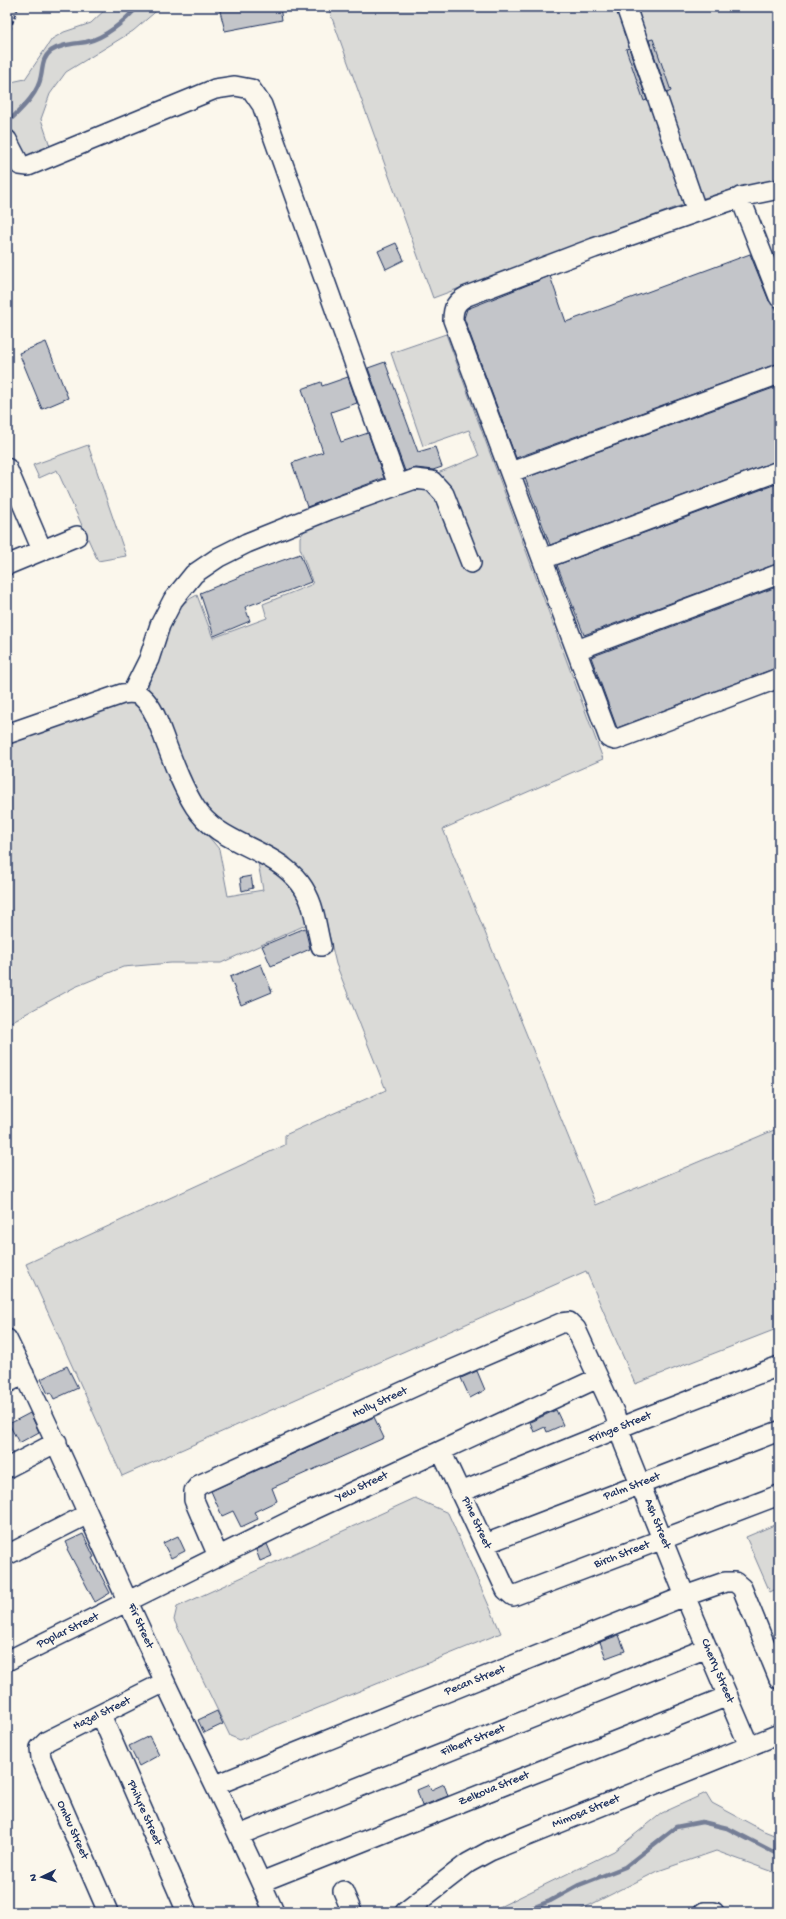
<svg xmlns="http://www.w3.org/2000/svg" width="786" height="1919" viewBox="0 0 786 1919" font-family="'Gochi Hand',sans-serif">
<style>
.green{fill:#dadad7;stroke:#7a849a}
.lines{fill:none;stroke-linecap:round;stroke-linejoin:round}
.stream{stroke:#747e96;stroke-width:4.5}
.building{fill:#c3c5c9;stroke:#1b2f5e}
.minor-casing{stroke:#1b2f5e;stroke-width:22}
.path{stroke:#1b2f5e;stroke-width:2.5;stroke-dasharray:4 3;stroke-linecap:butt}
.minor{stroke:#fbf7ec;stroke-width:19}
.labels{text-anchor:middle;dominant-baseline:central;stroke-width:4;stroke-linejoin:round;paint-order:stroke}
.street-label{font-size:12px;fill:#1b2f5e;stroke:#fbf7ec}
</style>
<rect width="100%" height="100%" fill="#fbf7ec"/>
<filter id="ink" filterUnits="userSpaceOnUse"><feTurbulence type="fractalNoise" baseFrequency=".025" numOctaves="2"/><feDisplacementMap in="SourceGraphic" scale="8" xChannelSelector="R" yChannelSelector="G"/><feConvolveMatrix kernelMatrix="1 2 1 2 8 2 1 2 1" color-interpolation-filters="sRGB"/></filter>
<g filter="url(#ink)">
<path class="green" d="M108,7H161L133,31L66,72L50,94L41,119L51,149L26,157L19,148L7,125V83L25,79L52,39L64,32L91,23Z
M328,7H779V179L739,188L693,201L433,298Z
M446,334L603,759L443,829L596,1205L779,1128V1328L635,1384L586,1271L122,1476L26,1264L285,1145V1135L386,1090L336,964L322,905L288,856L241,837L204,809L148,690L149,682C159,646 160,613 197,595L213,638L267,618L263,604L313,584L300,548V537L308,526L479,456L469,430L423,446L391,353Z
M88,445L126,556L98,561L57,470L39,478L33,465Z
M124,698L142,705L185,808L196,826L209,837L219,849L228,896L263,890L258,863C283,877 300,895 310,923L221,963H171L123,967L75,987L7,1024V742Z
M415,1498L448,1513L501,1633L240,1740L230,1736L174,1620L177,1607Z
M779,1523V1590L778,1588L770,1592L746,1537Z
M706,1793L712,1803L764,1831L779,1837V1874L716,1851L658,1871L576,1912H489L614,1851L662,1813Z"/>
<g class="lines">
<path class="stream" d="M7,123C20,110 38,95 41,76C43,67 42,58 51,51C62,44 74,44 86,42C105,38 125,21 137,7
M522,1912L550,1901L579,1885L625,1867L676,1827L702,1822L727,1828L779,1855"/>
</g>
<path class="building" d="M219,7H280L282,20L225,31Z
M653,39L671,91L667,93L649,40Z
M629,48L647,100L644,101L626,49Z
M396,243L404,260L386,269L378,251Z
M750,254L769,301L775,307L779,317V363L516,458L464,318L467,309L550,276L566,322Z
M46,342L68,398L42,409L19,353Z
M385,362L418,452L435,447L442,467L433,470L416,468L405,471L368,368Z
M348,377L357,403L331,412L341,442L368,433L384,478L307,507L292,463L323,452L302,389L321,382L322,386Z
M779,386V460L550,545L525,478Z
M779,483V563L584,635L557,565Z
M300,554L311,582L245,607L250,621L214,636L200,593L239,577V576Z
M779,586V667L617,728L591,657Z
M251,876L253,888L242,891L240,878Z
M305,928L310,949L271,966L262,946Z
M261,964L272,992L241,1005L230,977Z
M67,1366L78,1388L54,1399L51,1393L48,1394L41,1379Z
M477,1371L485,1390L470,1398L461,1378Z
M556,1410L563,1425L547,1432L545,1427L534,1432L530,1422Z
M30,1413L39,1432L19,1443L9,1424Z
M374,1417L384,1438L272,1488L277,1501L254,1512L258,1519L241,1527L233,1511L222,1516L211,1491Z
M83,1534L94,1557L92,1558L110,1593L95,1602L67,1549L69,1548L66,1542Z
M178,1536L185,1551L171,1558L163,1543Z
M267,1544L272,1556L260,1561L256,1550Z
M619,1635L625,1651L606,1658L600,1642Z
M217,1711L223,1724L204,1733L198,1720Z
M149,1736L159,1755L139,1766L129,1746Z
M444,1784L448,1796L422,1806L417,1790L429,1785L431,1790Z"/>
<g class="lines">
<g class="minor-casing">
<path id="minor" d="M626,7L697,212
M7,140L20,165L28,166L215,89L235,86L251,89L262,105L398,485
M779,189L745,196L697,212L594,248L467,296C456,302 453,307 453,320L609,738L615,740L779,678
M740,197L779,297
M7,468L42,550
M511,472L779,374
M543,559L779,471
M7,565L77,536
M577,650L779,574
M132,693L149,659L160,625L173,600L194,574L219,557L247,543L329,510L415,479L432,481L444,494L471,563
M7,734L122,694C129,693 136,692 142,697C155,708 161,731 167,746C175,767 183,788 195,807C219,845 272,847 300,883C315,903 315,922 321,946
M7,1339C62,1452 111,1568 165,1682C201,1759 240,1834 274,1912
M7,1383L24,1374
M441,1451L506,1590L513,1596L779,1495
M7,1468L57,1442
M461,1492L641,1419L779,1366
M485,1544L779,1431
M7,1555L88,1514
M218,1556L194,1500V1491L199,1485L433,1378L561,1323L569,1322L576,1329L614,1412L624,1444L685,1596L749,1746
M7,1661L298,1517L598,1378
M101,1715L187,1912
M216,1785L685,1596L725,1582H735L742,1588L779,1679
M239,1835L707,1648
M261,1882L728,1696
M343,1891L352,1912
M108,1912L41,1758L40,1748L47,1741L165,1682
M405,1912L468,1863L490,1851L779,1734
M704,1912H714"/>
</g>
<path class="path" d="M7,37L18,7"/>
<use href="#minor" class="minor"/>
</g>
</g>
<g class="labels">
<g class="street-label">
<text transform="translate(380 1403) rotate(-25)">Holly Street</text>
<text transform="translate(620 1428) rotate(-22)">Fringe Street</text>
<text transform="translate(362 1487) rotate(-25)">Yew Street</text>
<text transform="translate(632 1487) rotate(-21)">Palm Street</text>
<text transform="translate(476 1523) rotate(65)">Pine Street</text>
<text transform="translate(657 1524) rotate(68)">Ash Street</text>
<text transform="translate(622 1555) rotate(-21)">Birch Street</text>
<text transform="translate(140 1626) rotate(66)">Fir Street</text>
<text transform="translate(68 1631) rotate(-26)">Poplar Street</text>
<text transform="translate(717 1671) rotate(67)">Cherry Street</text>
<text transform="translate(475 1681) rotate(-22)">Pecan Street</text>
<text transform="translate(102 1714) rotate(-26)">Hazel Street</text>
<text transform="translate(473 1741) rotate(-22)">Filbert Street</text>
<text transform="translate(494 1789) rotate(-22)">Zelkova Street</text>
<text transform="translate(586 1812) rotate(-22)">Mimosa Street</text>
<text transform="translate(144 1813) rotate(66)">Philyre Street</text>
<text transform="translate(72 1830) rotate(66)">Ombu Street</text>
</g>
</g>
<rect width="786" height="1919" fill="none" stroke="#fbf7ec" stroke-width="24"/>
<rect x="12" y="12" width="762" height="1895" fill="none" stroke="#1b2f5e" stroke-width="1.5" filter="url(#ink)"/>
<g transform="translate(42 1877) rotate(265)" stroke="#fbf7ec" stroke-width="3" paint-order="stroke">
<path d="M0-3L7 15L0 10L-7 15Z" fill="#1b2f5e"/>
<text y="-6" font-size="11" font-weight="bold" text-anchor="middle" fill="#1b2f5e">N</text>
</g>
</svg>
